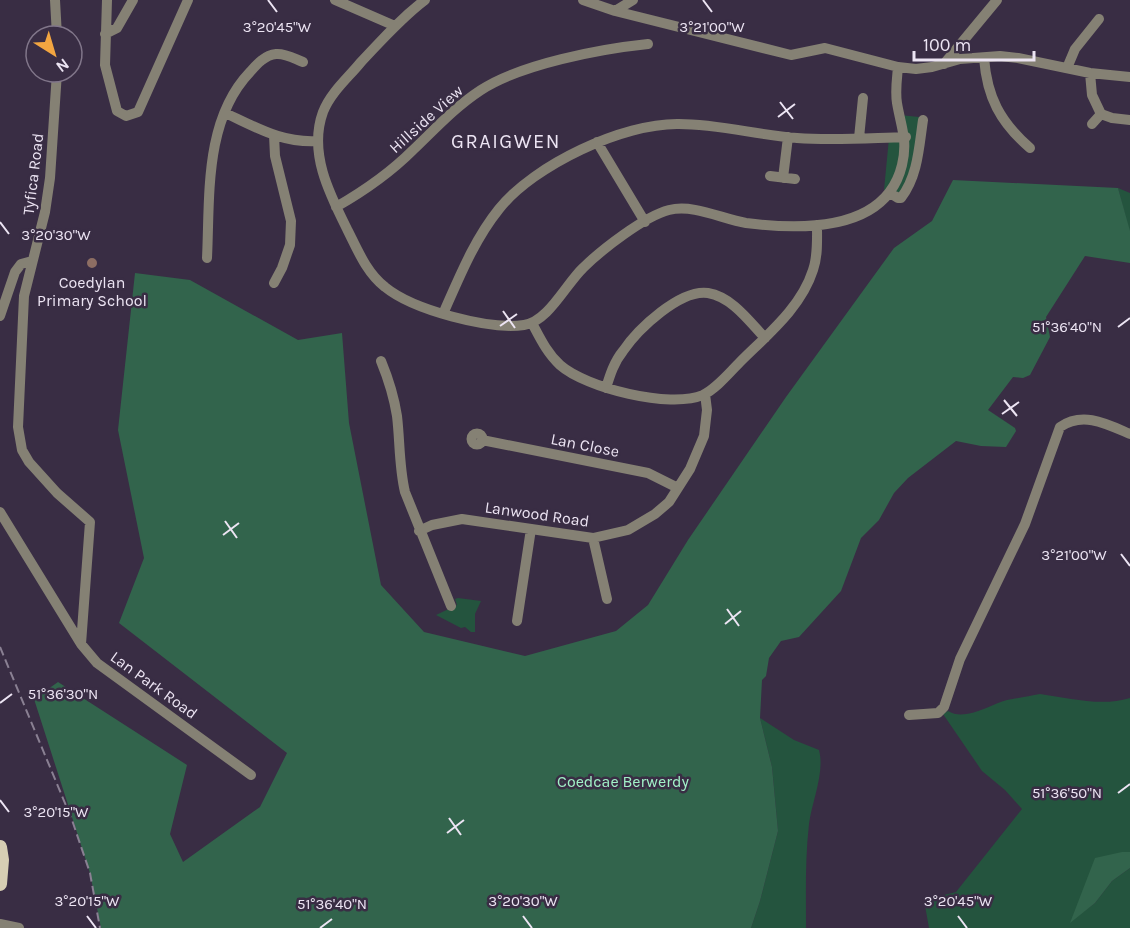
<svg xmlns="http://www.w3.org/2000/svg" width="1130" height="928" viewBox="0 0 1130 928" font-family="Karla,sans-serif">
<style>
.green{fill:#24543e}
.forest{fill:#32644c}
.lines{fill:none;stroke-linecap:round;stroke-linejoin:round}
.minor{stroke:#858174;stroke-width:10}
.major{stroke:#d7ceb4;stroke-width:14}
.rail{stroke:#8a8093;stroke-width:2;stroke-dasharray:9 4.5;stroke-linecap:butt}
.ticks{fill:none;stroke:#ece4f3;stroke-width:2}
.education-dot{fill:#8d6e63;stroke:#392d44;stroke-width:2}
.labels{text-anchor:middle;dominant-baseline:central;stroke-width:5;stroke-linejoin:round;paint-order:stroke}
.street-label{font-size:16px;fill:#ece4f3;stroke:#392d44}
.poi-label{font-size:16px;fill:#ece4f3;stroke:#392d44}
.park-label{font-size:16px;fill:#a1f1c7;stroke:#392d44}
.quarter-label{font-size:20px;letter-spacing:1.5px;fill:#ece4f3;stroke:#392d44}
.ticks-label{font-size:15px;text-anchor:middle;fill:#ece4f3;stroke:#392d44;stroke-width:5;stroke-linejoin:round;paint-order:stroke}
</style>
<rect width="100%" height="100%" fill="#392d44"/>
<path class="green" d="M900,115L919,117L923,120L905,193L884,190L889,138L905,137Z
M1118,188L1130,193V231L1129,230Z
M458,598L481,601L475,614V632H471L465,627L461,628L436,615L457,605L455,599Z
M1040,694C1070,698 1101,707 1130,698V852H1122L1071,921L1095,903L1112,881L1130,868V928H929L924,900L956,892L1022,809L1005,790L982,771L943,714L948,711C965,722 991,704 1007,700C1018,698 1030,696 1040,694Z
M760,718L794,740L819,750C825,773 812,801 809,824C805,859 806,893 806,928H751L760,901L778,831L772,767Z"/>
<path class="forest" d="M953,180L1118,188L1130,231V263L1085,256L1046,317L1050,337L1030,375L1023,378L1013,377L988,410L1015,428L1016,431L1006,447L981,446L956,441L908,478L894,493L879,520L861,538L841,591L799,637L781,641L769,658L766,676L762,680L760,718L772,767L778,831L760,901L751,928H101L90,873L34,699L58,682L187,765L170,834L183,862L260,807L287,753L119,623L144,558L118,430L135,273L190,280L298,340L342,333L349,423L381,585L424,632L525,656L616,631L648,605L688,540L786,397L894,248L932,221Z
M1122,852H1130V868L1112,881L1095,903L1070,923L1095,858Z"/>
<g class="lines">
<path class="minor" d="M55,0L57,36
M107,0L105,65L117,111L126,116L138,112L188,0
M335,0L395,26
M425,0C401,18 381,41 361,62C348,78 331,92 323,112C308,153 330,195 348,231C358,251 367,273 385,287C413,310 489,330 524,325C548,322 566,284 583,268C601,250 645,216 669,210C694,204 722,219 746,223C801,230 886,232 902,165C908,140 901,127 897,103C895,91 897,79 898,67
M583,0L615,11L791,55L825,48L898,67L916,69L932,67L960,59L1000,56L1018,58L1090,73L1130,77
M615,11L633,0
M105,34L117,28L133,0
M984,58C987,97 1000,122 1030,148
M944,64L997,0
M1067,68L1075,49L1099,19
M57,72L50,178L45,212L24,296L18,427L22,450L29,462L57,493L90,522L81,644
M1090,73L1092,95L1101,114L1112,118L1130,120
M225,113C258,128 281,143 318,141
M1092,124L1101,114
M274,135L275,156L291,221L290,245L282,268L274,283
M859,138L863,98
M597,142L645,222
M770,176L795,179
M783,178L788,137
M890,193L898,198H901C918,176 919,147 923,120
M336,207C364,191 390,173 413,150C435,129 455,107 481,90C521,64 600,49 648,44
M207,258C210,196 204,120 250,72C257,64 265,55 276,54C285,53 295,59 303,62
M443,314C459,278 474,240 499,209C534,165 623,123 679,124C719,124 757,135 797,138C833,141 869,138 906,137
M0,316L15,272L21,264L32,261
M532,323C540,338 547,353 560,365C586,388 670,409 703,395C717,388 729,373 740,362C767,335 801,308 813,270C818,256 817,240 817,225
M381,361C388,378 394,397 397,416C400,441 399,467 405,492L451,606
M606,388C610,375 614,362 623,351C638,329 680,289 708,293C732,297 749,321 765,338
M471.5 439a5.5 5.5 0 1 1 11 0a5.5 5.5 0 1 1-11 0Z
M482,440L648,473L678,488
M0,512L81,644L97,663L251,775
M419,531L432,525L462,519L593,538L628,530L655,514L669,502L690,469L704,436L707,410L705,394
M593,538L607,599
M517,621L531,529
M909,715L938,713L944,707L960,659L1025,524L1060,427C1083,411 1107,424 1130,434
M0,924L19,928"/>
<path class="major" d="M0,847L2,860L0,884"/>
<path class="rail" d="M0,647L72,820L90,873L100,928"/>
</g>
<path class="ticks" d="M268,0L277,12M703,0L712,12M780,102L793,119M778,117L795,104M0,222L9,234M503,311L515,328M500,326L517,314M1118,327L1130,318M1004,400L1017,416M1002,414L1019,402M225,521L237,538M223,535L239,523M1121,554L1130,566M727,609L739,626M725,624L741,611M0,703L12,694M1118,793L1130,784M0,800L9,812M449,818L461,835M447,833L464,820M87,916L96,928M523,916L532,928M958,916L967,928M320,928L332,919"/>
<circle class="education-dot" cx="92" cy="263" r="6"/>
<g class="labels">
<g class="street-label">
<text transform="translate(426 119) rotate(-42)">Hillside View</text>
<text transform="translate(33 174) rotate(-83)">Tyfica Road</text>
<text transform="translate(585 445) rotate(11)">Lan Close</text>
<text transform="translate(537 514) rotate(8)">Lanwood Road</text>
<text transform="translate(154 685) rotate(36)">Lan Park Road</text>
</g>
<g class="poi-label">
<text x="92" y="282">Coedylan<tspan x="92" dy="18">Primary School</tspan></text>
</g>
<g class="park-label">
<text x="623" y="781">Coedcae Berwerdy</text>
</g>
<g class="quarter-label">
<text x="506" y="141">GRAIGWEN</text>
</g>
</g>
<g class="ticks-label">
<text x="277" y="32">3°20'45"W</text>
<text x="712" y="32">3°21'00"W</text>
<text x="56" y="240">3°20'30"W</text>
<text x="1067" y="332">51°36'40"N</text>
<text x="1074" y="560">3°21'00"W</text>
<text x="63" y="699">51°36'30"N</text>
<text x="1067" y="798">51°36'50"N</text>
<text x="56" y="817">3°20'15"W</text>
<text x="87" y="906">3°20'15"W</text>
<text x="523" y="906">3°20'30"W</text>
<text x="958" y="906">3°20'45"W</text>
<text x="332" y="909">51°36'40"N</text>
</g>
<g transform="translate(54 54) rotate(143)"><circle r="28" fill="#392d44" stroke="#81768a" stroke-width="1.5"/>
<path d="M0-4.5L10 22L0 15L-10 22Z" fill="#f2a541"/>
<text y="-9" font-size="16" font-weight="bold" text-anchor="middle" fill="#ece4f3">N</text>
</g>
<path d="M914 51v9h120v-9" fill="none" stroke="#ece4f3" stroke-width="3"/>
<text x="923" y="51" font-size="18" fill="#ece4f3" stroke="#392d44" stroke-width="4.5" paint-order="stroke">100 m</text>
</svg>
